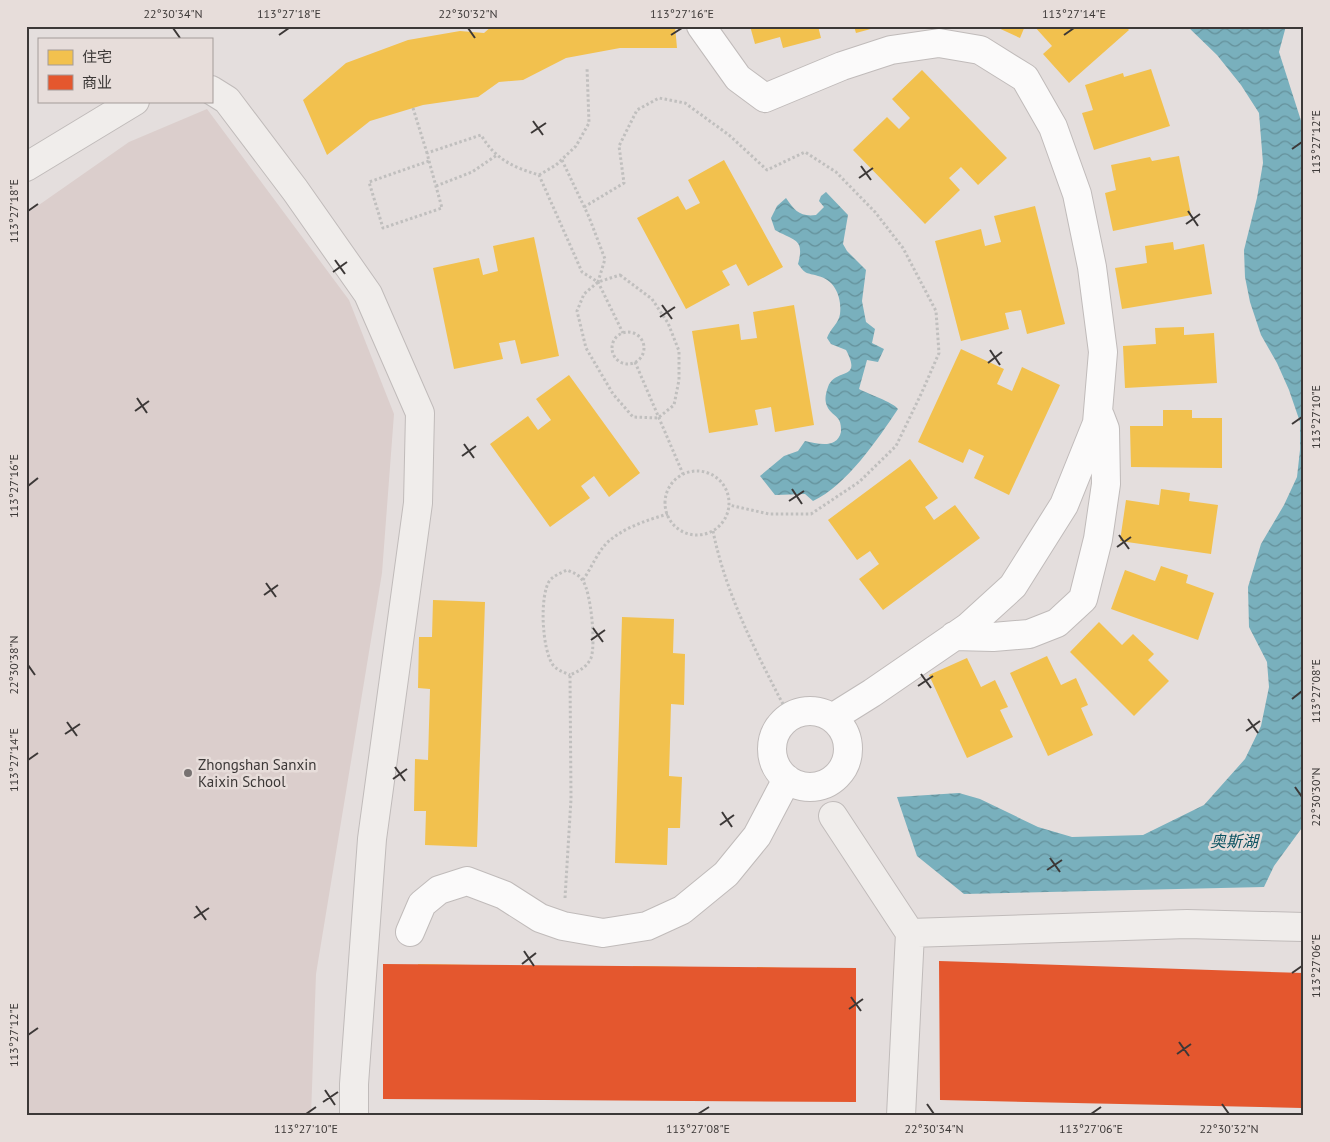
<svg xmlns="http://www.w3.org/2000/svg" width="1330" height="1142" viewBox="0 0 1330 1142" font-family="'PT Sans','Noto Sans SC',sans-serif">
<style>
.built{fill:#dbcecc}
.water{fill:url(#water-waves)}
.homes{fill:#f2c14e}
.shops{fill:#e4572e}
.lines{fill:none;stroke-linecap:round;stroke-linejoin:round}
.street-casing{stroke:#c0bbba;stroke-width:30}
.secondary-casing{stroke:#c0bbba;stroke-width:30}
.path{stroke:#c0bfbe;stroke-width:3;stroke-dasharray:2.5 2.5;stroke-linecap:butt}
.street{stroke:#fbfafa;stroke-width:28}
.secondary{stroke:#f0edeb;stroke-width:28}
.ticks{fill:none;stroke:#3c3837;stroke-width:2}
.poi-dot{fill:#777271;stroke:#e7ddda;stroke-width:2}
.labels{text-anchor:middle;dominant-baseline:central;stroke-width:5;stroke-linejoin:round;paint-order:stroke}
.poi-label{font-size:15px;fill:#3c3837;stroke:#e7ddda;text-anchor:start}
.water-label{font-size:16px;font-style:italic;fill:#0d5462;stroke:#e7ddda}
.neatline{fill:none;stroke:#3c3837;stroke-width:2}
.ticks-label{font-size:12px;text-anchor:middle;fill:#3c3837}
</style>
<defs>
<pattern id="water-waves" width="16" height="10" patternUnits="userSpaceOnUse" patternTransform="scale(1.25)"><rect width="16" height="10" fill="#79b0bd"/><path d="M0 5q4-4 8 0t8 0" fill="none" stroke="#64909a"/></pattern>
</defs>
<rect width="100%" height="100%" fill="#e4dedd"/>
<path class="built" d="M207,109L349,300L394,414L382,573L316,974L311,1116H26V214L129,142Z"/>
<path class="water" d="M1187,26H1286L1279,52L1304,130V825L1274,866L1264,887L964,894L917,856L897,797L959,793L980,799L1038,827L1072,837L1143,835L1204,805L1245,759L1261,726L1269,687L1267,662L1249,627L1248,587L1261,544L1284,505L1297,477L1300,450V422L1289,390L1277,363L1261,335L1250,302L1245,277L1244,250L1257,198L1263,163L1259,113L1241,85L1217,55Z
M826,192L848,215L843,244L847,251L866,270L862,301L866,322L875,329L872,343L884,349L878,362L867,360L859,389C868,394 893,402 898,409C878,439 846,486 813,501L805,494L775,495L760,476L784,456L798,451L805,441C818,444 837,449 841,432C841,427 841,424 839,420C836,415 829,412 827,406C824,399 826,393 828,387C835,367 863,382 846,350L831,344L827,338C830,329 839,323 840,314C842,297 835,280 818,276C806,272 807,276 798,264C805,238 794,241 775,230L771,218L777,206L786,198C795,211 800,217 816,215L824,207L819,201L821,196Z"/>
<path class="homes" d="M492,26H675L677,48H620L566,58L523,80L499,82L478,97L423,105L370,121L327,155L303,100L346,63L408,40L460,31L484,33Z
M750,26H818L821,38L783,48L780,37L755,44Z
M854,26H878V27L856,33Z
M994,26H1025L1020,38Z
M1034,26H1125L1129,30L1069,83L1043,54L1052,46Z
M1151,69L1170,126L1094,150L1082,113L1093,110L1085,85L1123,73L1124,77Z
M922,70L1007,158L978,185L961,167L949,178L960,190L925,224L853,150L887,117L899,129L910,118L892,99Z
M1179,156L1191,215L1113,231L1105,193L1116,190L1111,165L1150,157L1152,161Z
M724,160L783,267L748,286L736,264L722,271L730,285L686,309L637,218L678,196L686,210L700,203L688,180Z
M1035,206L1065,324L1027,334L1021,310L1005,313L1009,329L961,341L935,241L981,229L985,246L1001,242L994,216Z
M534,237L559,356L521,364L515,340L499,343L503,359L454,369L433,268L479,258L483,275L498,271L493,246Z
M1173,242L1174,250L1204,244L1212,294L1122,309L1115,268L1147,263L1145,246Z
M794,305L814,425L775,432L771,407L755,410L758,425L709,433L692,331L739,324L741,340L757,338L753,312Z
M1184,327V335L1214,333L1217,383L1125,388L1123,346L1156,344L1155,328Z
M961,349L1004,369L997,384L1012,391L1022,367L1060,385L1009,495L974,478L984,456L969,449L963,463L918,442Z
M569,375L640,473L609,497L594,476L581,486L590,498L550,527L490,444L528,416L538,430L551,420L536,399Z
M1163,410H1192V418H1222V468L1131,467L1130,426H1163Z
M910,459L938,498L925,507L934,520L955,505L980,538L883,610L859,579L879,564L870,551L857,560L828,520Z
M1161,489L1190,493L1189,501L1218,505L1211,554L1120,541L1126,500L1159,505Z
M1161,566L1188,575L1186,583L1214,593L1198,640L1111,609L1125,570L1155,581Z
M433,600L485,602L477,847L425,845L426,811H414L415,759L428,760L430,689L418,688L419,637H432Z
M622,617L674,619L673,653L685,654L684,705L671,704L670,742L669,776L682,777L680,828H668L667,865L615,863Z
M1099,622L1122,645L1133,634L1154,654L1148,660L1169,681L1134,716L1070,652Z
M1047,656L1061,685L1076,678L1088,705L1081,708L1093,735L1048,756L1010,673Z
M967,658L981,687L995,680L1008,707L1000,710L1013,737L967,758L929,675Z
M418,964L474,965V990H498V966H538V1012H507V1028L542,1029L541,1079L489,1078V1066H478L479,1080L428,1079L429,1028H461V1016L418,1015Z
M556,966H614V990L633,991V966L744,968V988H757V967L814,969L813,1003L771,1002V1018L805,1019L804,1076L752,1075L753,1063H743V1075L696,1074L697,1021H733V1009L692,1008V1013L640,1012L641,1029L676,1030V1079L625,1078V1066H614V1078H567V1026H594V1014H555Z
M978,966L1038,968L1037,990H1055L1056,966L1115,968V971L1166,972V992L1178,993L1179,972L1236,974L1235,1008L1193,1007L1192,1023L1226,1024L1225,1081L1173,1080V1067H1164L1163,1080L1117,1078L1118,1024L1154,1025V1013L1114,1012V1014L1062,1012V1029L1097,1030L1096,1079L1045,1077V1065H1034V1077L987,1076L988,1024L1016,1025V1013L977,1012Z"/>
<path class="shops" d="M939,961L1304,973L1302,1108L940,1100Z
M383,964L856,968V1102L383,1099Z"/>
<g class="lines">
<g class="street-casing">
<path id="street" d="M701,26L738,78L765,98L842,66L891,50L939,43L980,50L1025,78L1053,127L1077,194L1092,267L1103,352L1097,423L1064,505L1013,586L968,627L872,693L832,718
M954,636L993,637L1029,634L1057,623L1083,599L1098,539L1106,484L1105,429L1100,416
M772 749a38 38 0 1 1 76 0a38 38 0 1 1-76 0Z
M410,932L422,904L439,890L467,881L504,895L540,918L563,926L603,933L647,926L682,910L726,874L757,836L787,779"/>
</g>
<g class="secondary-casing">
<path id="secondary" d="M211,90L227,100L295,190L368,294L420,413L418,503L372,839L354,1084V1116
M26,167L135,101
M833,816L910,933L901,1116
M910,933L1187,924L1304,927"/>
</g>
<path class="path" d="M413,108L427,153
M562,160L589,217L605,259L598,282
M429,161L442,208L383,228L369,182L429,161L427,153L481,135C496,160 513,167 539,175L582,272L598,282L623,333
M539,175L556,165L576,146L589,123L587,67
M436,186L472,172L497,155
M584,207L624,183L619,146L637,110L659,98L685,103L729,135L767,170L805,152L836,172L875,212L903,248L936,311L939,353L922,392L896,446L859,482L811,514H769L729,505
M620,275L652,299L668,323L679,351V380L674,405L658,418L633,417L613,394L586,348L577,311L584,294L598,282Z
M612 348a16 16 0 1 1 32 0a16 16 0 1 1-32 0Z
M635,362L683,474
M665 503a32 32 0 1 1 64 0a32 32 0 1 1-64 0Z
M713,531C723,581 745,630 768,675C775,689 782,703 790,716
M583,580C590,570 596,556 604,546C619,529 647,520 668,514
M565,898L571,799L570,675C579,671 587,667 591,658C596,644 591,593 583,581C579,574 573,573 567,570C561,573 555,575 550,580C539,595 542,650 553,665C558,671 564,672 570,675"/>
<use href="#street" class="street"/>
<use href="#secondary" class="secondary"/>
</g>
<path class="ticks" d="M173,28L180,38M468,28L475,38M279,35L289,28M671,35L682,28M1064,35L1074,28M533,121L543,135M531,133L546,123M1292,149L1302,142M861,166L871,180M859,178L873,168M28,211L38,204M1188,211L1198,226M1186,224L1200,214M335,260L345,274M333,272L347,262M662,305L672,319M660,317L675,307M990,350L1000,365M988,363L1002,352M137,398L147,413M135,411L149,401M1292,424L1302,417M464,444L474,458M462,456L476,446M28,486L38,478M792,489L802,504M789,501L804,491M1119,535L1129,549M1117,547L1131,537M266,583L276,597M264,595L278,585M593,628L603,642M591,640L605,630M28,665L35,675M921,674L931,688M918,686L933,676M1292,699L1302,691M1248,719L1258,733M67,722L77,736M1246,731L1260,721M65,734L80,724M28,760L38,753M395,767L405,781M393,779L407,769M1295,787L1302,797M722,812L732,827M720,825L734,815M1050,858L1060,872M1047,870L1062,860M196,906L206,920M194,918L209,908M524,951L534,966M522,964L536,953M1292,973L1302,966M851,997L861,1011M849,1009L863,999M28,1035L38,1028M1179,1042L1189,1056M1177,1054L1191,1044M325,1090L335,1105M323,1102L338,1092M927,1104L934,1114M1222,1104L1229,1114M306,1114L316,1107M698,1114L709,1107M1091,1114L1101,1107"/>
<circle class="poi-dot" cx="188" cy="773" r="5"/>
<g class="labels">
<g class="poi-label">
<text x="198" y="764">Zhongshan Sanxin<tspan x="198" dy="17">Kaixin School</tspan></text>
</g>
<g class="water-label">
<text x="1234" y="841">奥斯湖</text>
</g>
</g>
<rect width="1330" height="1142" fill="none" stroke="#e7ddda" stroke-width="55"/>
<rect x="38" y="38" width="175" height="65" fill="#e7ddda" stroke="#a39b99"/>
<rect x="48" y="50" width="25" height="15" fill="#f2c14e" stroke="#a39b99"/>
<text x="82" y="62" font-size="15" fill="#3c3837">住宅</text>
<rect x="48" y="75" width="25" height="15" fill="#e4572e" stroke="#a39b99"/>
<text x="82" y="88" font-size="15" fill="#3c3837">商业</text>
<rect x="28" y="28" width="1274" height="1086" class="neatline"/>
<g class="ticks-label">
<text x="173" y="18">22°30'34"N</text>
<text x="289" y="18">113°27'18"E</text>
<text x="468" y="18">22°30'32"N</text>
<text x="682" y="18">113°27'16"E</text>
<text x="1074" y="18">113°27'14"E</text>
<text transform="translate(1316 142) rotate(-90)" y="4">113°27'12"E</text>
<text transform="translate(14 211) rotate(-90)" y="4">113°27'18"E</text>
<text transform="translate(1316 417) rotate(-90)" y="4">113°27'10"E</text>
<text transform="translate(14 486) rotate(-90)" y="4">113°27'16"E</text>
<text transform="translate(14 665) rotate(-90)" y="4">22°30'38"N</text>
<text transform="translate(1316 691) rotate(-90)" y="4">113°27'08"E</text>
<text transform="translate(14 760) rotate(-90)" y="4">113°27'14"E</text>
<text transform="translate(1316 797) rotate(-90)" y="4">22°30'30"N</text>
<text transform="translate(1316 966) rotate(-90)" y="4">113°27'06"E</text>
<text transform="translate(14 1035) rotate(-90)" y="4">113°27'12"E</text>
<text x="306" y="1133">113°27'10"E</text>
<text x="698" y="1133">113°27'08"E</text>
<text x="934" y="1133">22°30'34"N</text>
<text x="1091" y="1133">113°27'06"E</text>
<text x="1229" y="1133">22°30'32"N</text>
</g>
</svg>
